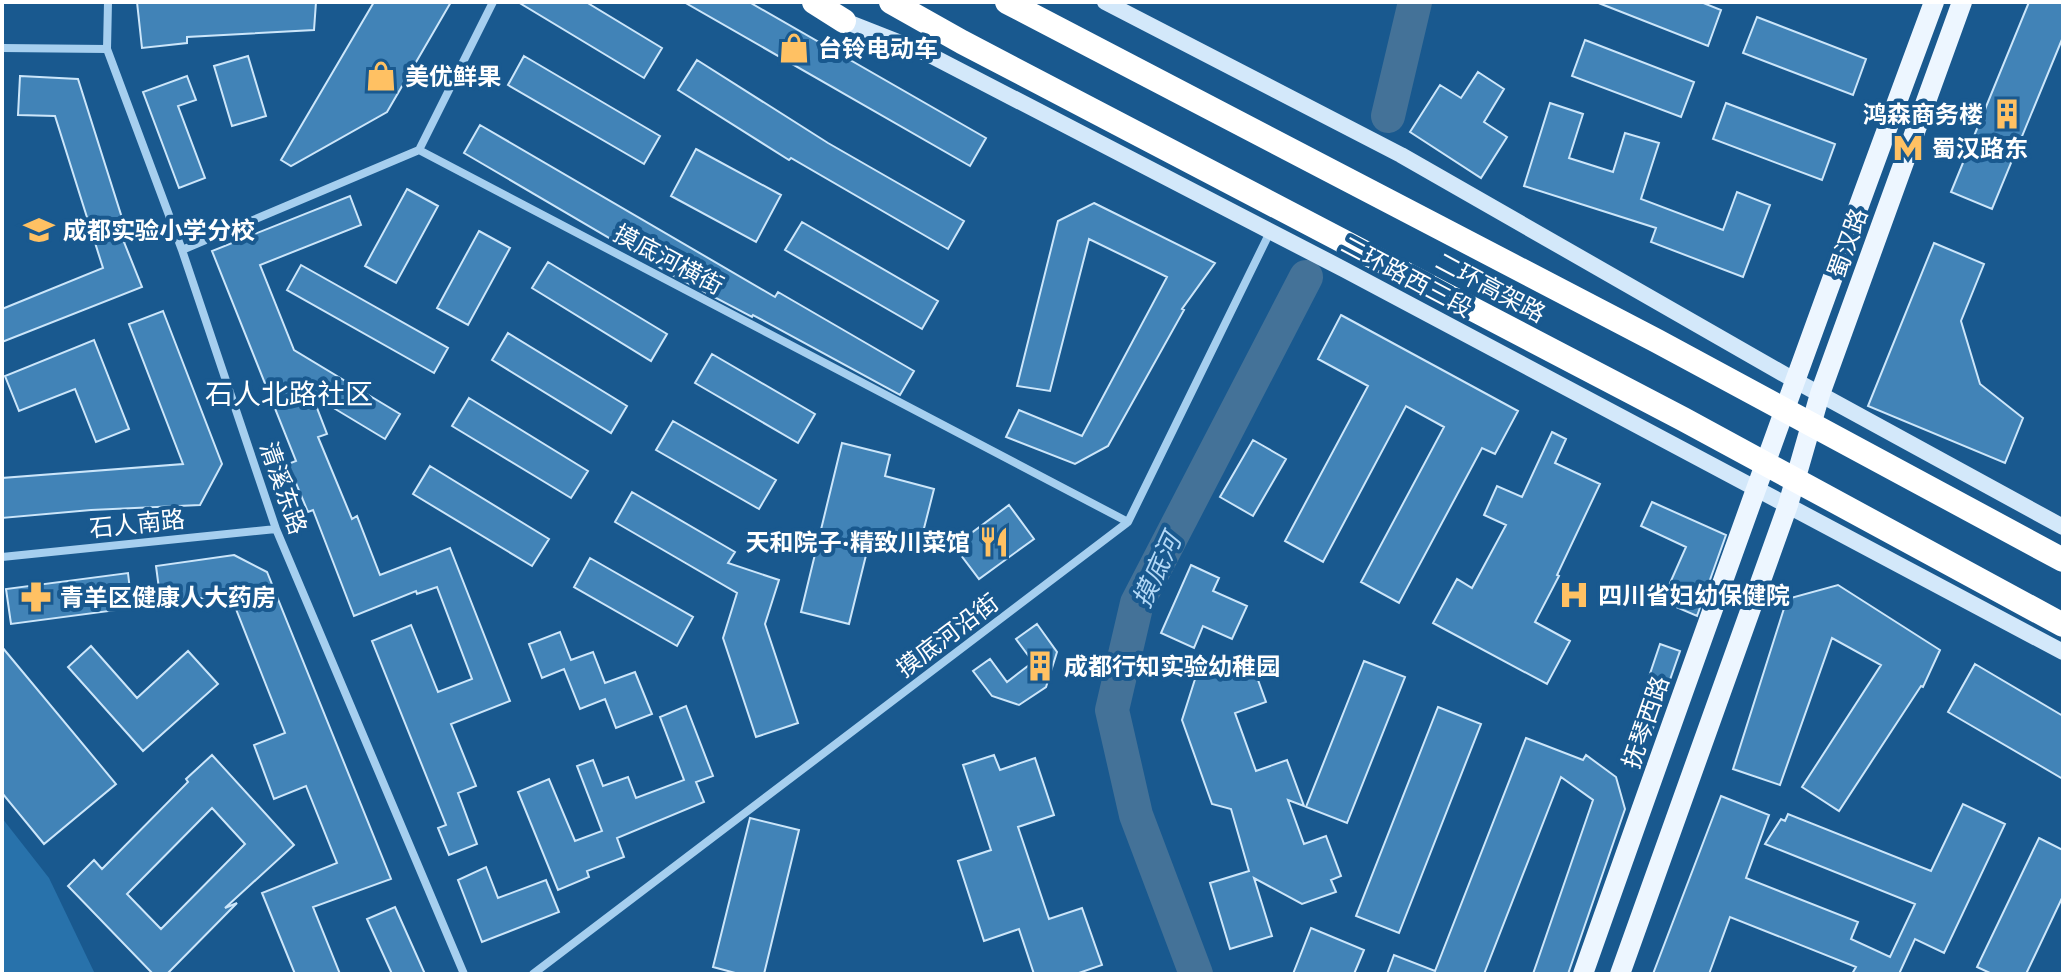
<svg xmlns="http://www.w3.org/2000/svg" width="2065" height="976" viewBox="0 0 2065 976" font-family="'IBM Plex Sans','Noto Sans SC',sans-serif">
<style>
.green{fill:#2872ab}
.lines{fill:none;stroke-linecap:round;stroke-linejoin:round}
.river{stroke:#447298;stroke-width:34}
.building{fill:#4183b7;stroke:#cce6fa;stroke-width:2;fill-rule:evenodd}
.street{stroke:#a6cfef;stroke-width:8}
.secondary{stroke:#d3e8fa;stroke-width:16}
.primary{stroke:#edf6ff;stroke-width:20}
.highway{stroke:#fff;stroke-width:24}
.labels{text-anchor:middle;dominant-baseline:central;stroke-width:8;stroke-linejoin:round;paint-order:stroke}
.poi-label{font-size:24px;font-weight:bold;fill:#fff;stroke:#19598f;text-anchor:start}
.street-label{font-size:24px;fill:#fff;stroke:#19598f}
.water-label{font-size:26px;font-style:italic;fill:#b2d8f6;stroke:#19598f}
.quarter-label{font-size:28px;fill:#fff;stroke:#19598f}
</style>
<rect width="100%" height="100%" fill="#19598f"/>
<path class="green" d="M2,818L49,878L95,974H2Z"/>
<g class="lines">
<path class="river" d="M1388,116L1415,2
M1196,974L1136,815L1112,710L1137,603L1306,277"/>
</g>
<path class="building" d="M137,2H316L314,30L187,37V43L142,48Z
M374,2H451L387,112L291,166L281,160Z
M518,2H586L662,48L644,78Z
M684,2H749L986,138L970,166Z
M1596,2H1701L1721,10L1708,46Z
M2029,2H2063V37L1992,209L1951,192Z
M1757,17L1866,59L1853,95L1743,53Z
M1585,40L1694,82L1681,117L1572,76Z
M248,56L266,116L232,126L214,66Z
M524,56L660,136L644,164L508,85Z
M697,60L828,143L964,221L948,249L791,158L789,160L678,90Z
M1478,72L1504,89L1484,122L1507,137L1481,178L1410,132L1440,85L1461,98Z
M20,76L78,79L129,240L124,242L142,287L2,342V309L103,268L55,116L18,115Z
M187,76L196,100L178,106L205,178L179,188L143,92Z
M1550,103L1583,114L1569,158L1613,172L1625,133L1659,143L1641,199L1723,230L1737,192L1770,205L1743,277L1651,242L1656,228L1524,186Z
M1726,103L1835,144L1822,180L1713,139Z
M480,125L775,297L778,292L914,371L900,395L753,315L752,317L674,276L464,153Z
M696,149L781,195L756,242L671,196Z
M407,189L438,206L396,283L365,266Z
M350,196L361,225L260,265L294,350L400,414L385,439L312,395L327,434L318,437L352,519L357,516L380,575L450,548L510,701L451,724L476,786L458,793L477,844L449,855L438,828L446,825L372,641L411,625L438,692L472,679L437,587L417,594L416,591L354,616L313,510L308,512L288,464L296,461L212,251Z
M1094,203L1215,263L1182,309L1184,310L1108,446L1075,464L1006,437L1019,410L1082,436L1167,277L1089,239L1050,391L1017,386L1058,221Z
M802,222L938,301L922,329L785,250Z
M479,231L510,248L468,325L437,308Z
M1934,243L1984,264L1961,321L1980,384L2023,418L2005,463L1868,406Z
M548,262L667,334L651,361L532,288Z
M301,265L448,348L434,373L287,290Z
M163,311L222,464L200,505L91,510L2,518V478L183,464L129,324Z
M1341,315L1518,411L1495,454L1482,448L1399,603L1361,582L1444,427L1406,406L1323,562L1285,541L1368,386L1318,359Z
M508,333L627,406L611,433L492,360Z
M94,340L129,429L96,442L75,389L19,411L5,376Z
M712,354L815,414L798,443L695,383Z
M469,398L588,471L571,498L452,426Z
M673,421L776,480L759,509L656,450Z
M1552,432L1566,439L1555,463L1600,484L1557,575L1559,576L1535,622L1570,641L1547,684L1433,623L1457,579L1472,588L1506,525L1484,515L1497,486L1522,497Z
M1253,440L1286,459L1253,516L1220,497Z
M842,443L890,455L885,476L934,489L920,544L872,531L849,624L801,612Z
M430,466L549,539L532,566L413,494Z
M632,492L735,552L728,563L779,580L765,624L798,723L756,737L723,638L737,593L615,522Z
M1652,502L1726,535L1697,616L1662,601L1686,547L1641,526Z
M1009,505L1034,539L979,579L954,546Z
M234,555L267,572L391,879L313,907L340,974H295L262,893L337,863L306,786L274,799L254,745L285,733L230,594L161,604L156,566Z
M590,558L693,617L677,646L574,587Z
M1191,565L1219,578L1213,591L1247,606L1232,639L1203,626L1194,648L1161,633Z
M128,573L132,608L11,624L6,589Z
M1838,585L1940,650L1923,687L1921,686L1839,811L1802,787L1881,665L1832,638L1780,785L1733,769L1787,599Z
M1037,624L1057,652L1046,687L1019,705L992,696L973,671L990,659L1007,682L1033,662L1016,639Z
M560,632L571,660L593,652L605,683L635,672L652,714L616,728L605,699L580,709L564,669L542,678L529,644Z
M1660,644L1680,651L1650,737L1631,730Z
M91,646L137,698L188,651L218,684L143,751L68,667Z
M2,647L116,784L44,844L2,793Z
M1364,661L1405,677L1347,823L1306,807Z
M1233,663L1237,675L1254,669L1266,702L1235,713L1256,771L1287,760L1304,806L1288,800L1304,844L1326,836L1341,876L1331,880L1336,892L1302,904L1254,878L1272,936L1230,949L1210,883L1249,871L1231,809L1212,804L1182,720L1196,676Z
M1975,664L2063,716V779L1948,712Z
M686,706L713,776L696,782L704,802L617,838L624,857L587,871L589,877L558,890L518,792L549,779L575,841L602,831L577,766L593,760L603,786L628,777L636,798L684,780L660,717Z
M1438,707L1481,724L1399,933L1356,916Z
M1526,738L1583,760L1586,755L1616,777L1625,809L1568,974H1533L1593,800L1561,777L1484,974H1387L1394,955L1435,971Z
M212,755L294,845L225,908L237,903L167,974H153L68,886L94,860L102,869L188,782L186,779ZM212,808L245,844L161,929L127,894Z
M994,755L1000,770L1035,758L1054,815L1018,827L1049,919L1082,908L1102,965L1076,974H1034L1019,929L984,941L958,861L991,850L963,765Z
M1721,796L1769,815L1746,878L1858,922L1851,939L1890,957L1915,904L1765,844L1781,819L1785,821L1788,814L1931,871L1963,804L2005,824L1944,953L1915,939L1899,974H1852L1856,967L1730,917L1709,974H1653Z
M750,818L799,830L764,974H739L713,967Z
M2039,838L2063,850V896L2026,974H1992L1977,967Z
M486,867L498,898L546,880L559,912L482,942L458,880Z
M395,907L425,974H392L367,919Z
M1311,928L1364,950L1354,974H1293Z"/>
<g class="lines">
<path class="street" d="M108,2L107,49L182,250L276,529L464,974
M2,48L107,49
M419,150L493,2
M182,250L419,150L1128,522
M2,557L276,529
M533,974L1128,522L1270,232"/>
<path class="secondary" d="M1105,2L1401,155L1794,380L2063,527
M837,18L926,53L1345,270L2063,652"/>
<path class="primary" d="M1583,974C1698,649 1814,325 1934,2
M1620,974L1788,505L1820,394L1962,2"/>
<path class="highway" d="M814,2L844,21
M891,2L962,42L1683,419L2063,625
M1007,2L1657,341L2063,560"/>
</g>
<defs>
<g id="shop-bare" transform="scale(2.4)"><path d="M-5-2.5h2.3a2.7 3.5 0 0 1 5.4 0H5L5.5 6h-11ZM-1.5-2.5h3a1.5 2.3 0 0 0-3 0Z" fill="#ffc163" stroke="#19598f" stroke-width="2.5" paint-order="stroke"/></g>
<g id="building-bare" transform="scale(2.4)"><path d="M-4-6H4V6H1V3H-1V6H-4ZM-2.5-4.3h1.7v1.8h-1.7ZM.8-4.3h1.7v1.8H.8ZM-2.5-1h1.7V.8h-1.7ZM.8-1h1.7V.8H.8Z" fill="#ffc163" stroke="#19598f" stroke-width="2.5" paint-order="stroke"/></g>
<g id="metro-bare" transform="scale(2.4)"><path d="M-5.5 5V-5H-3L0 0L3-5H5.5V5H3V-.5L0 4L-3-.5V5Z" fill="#ffc163" stroke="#19598f" stroke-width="2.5" paint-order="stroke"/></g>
<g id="school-bare" transform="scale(2.4)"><path d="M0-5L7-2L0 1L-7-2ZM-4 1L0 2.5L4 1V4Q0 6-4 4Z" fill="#ffc163" stroke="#19598f" stroke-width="2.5" paint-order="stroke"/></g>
<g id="restaurant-bare" transform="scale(2.4)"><path d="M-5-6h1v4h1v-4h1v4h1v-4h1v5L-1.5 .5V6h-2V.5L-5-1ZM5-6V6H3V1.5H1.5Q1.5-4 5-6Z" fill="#ffc163" stroke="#19598f" stroke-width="2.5" paint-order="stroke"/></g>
<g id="hospital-bare" transform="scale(2.4)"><path d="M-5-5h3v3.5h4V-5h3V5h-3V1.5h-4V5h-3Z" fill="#ffc163" stroke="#19598f" stroke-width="2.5" paint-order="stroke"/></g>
<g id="pharmacy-bare" transform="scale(2.4)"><path d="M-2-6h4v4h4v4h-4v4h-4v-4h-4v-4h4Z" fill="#ffc163" stroke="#19598f" stroke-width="2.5" paint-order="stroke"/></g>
</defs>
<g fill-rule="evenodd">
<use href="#shop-bare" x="794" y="48"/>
<use href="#shop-bare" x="381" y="76"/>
<use href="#building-bare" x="2007" y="114"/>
<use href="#metro-bare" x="1908" y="148"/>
<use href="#school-bare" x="39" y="230"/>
<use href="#restaurant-bare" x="994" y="542"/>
<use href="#hospital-bare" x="1574" y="595"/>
<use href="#pharmacy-bare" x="36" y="597"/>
<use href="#building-bare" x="1040" y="666"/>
</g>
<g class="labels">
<g class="poi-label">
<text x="818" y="48">台铃电动车</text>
<text x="405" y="76">美优鲜果</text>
<text x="1983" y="114" text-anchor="end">鸿森商务楼</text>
<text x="1932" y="148">蜀汉路东</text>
<text x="63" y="230">成都实验小学分校</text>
<text x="970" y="542" text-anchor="end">天和院子·精致川菜馆</text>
<text x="1598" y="595">四川省妇幼保健院</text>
<text x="60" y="597">青羊区健康人大药房</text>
<text x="1064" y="666">成都行知实验幼稚园</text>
</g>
<g class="street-label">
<text transform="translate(1847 243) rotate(-70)">蜀汉路</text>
<text transform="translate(669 259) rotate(28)">摸底河横街</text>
<text transform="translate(1407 276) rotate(28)">二环路西三段</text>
<text transform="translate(1491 287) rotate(28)">二环高架路</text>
<text transform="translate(284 488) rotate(71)">清溪东路</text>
<text transform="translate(137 523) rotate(-6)">石人南路</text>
<text transform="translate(947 635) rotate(-37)">摸底河沿街</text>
<text transform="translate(1645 722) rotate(-71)">抚琴西路</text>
</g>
<g class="water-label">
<text transform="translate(1156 570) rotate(-65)">摸底河</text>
</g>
<g class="quarter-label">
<text x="289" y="393">石人北路社区</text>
</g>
</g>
<rect width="2065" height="976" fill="none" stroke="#ffffff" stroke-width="8"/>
</svg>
